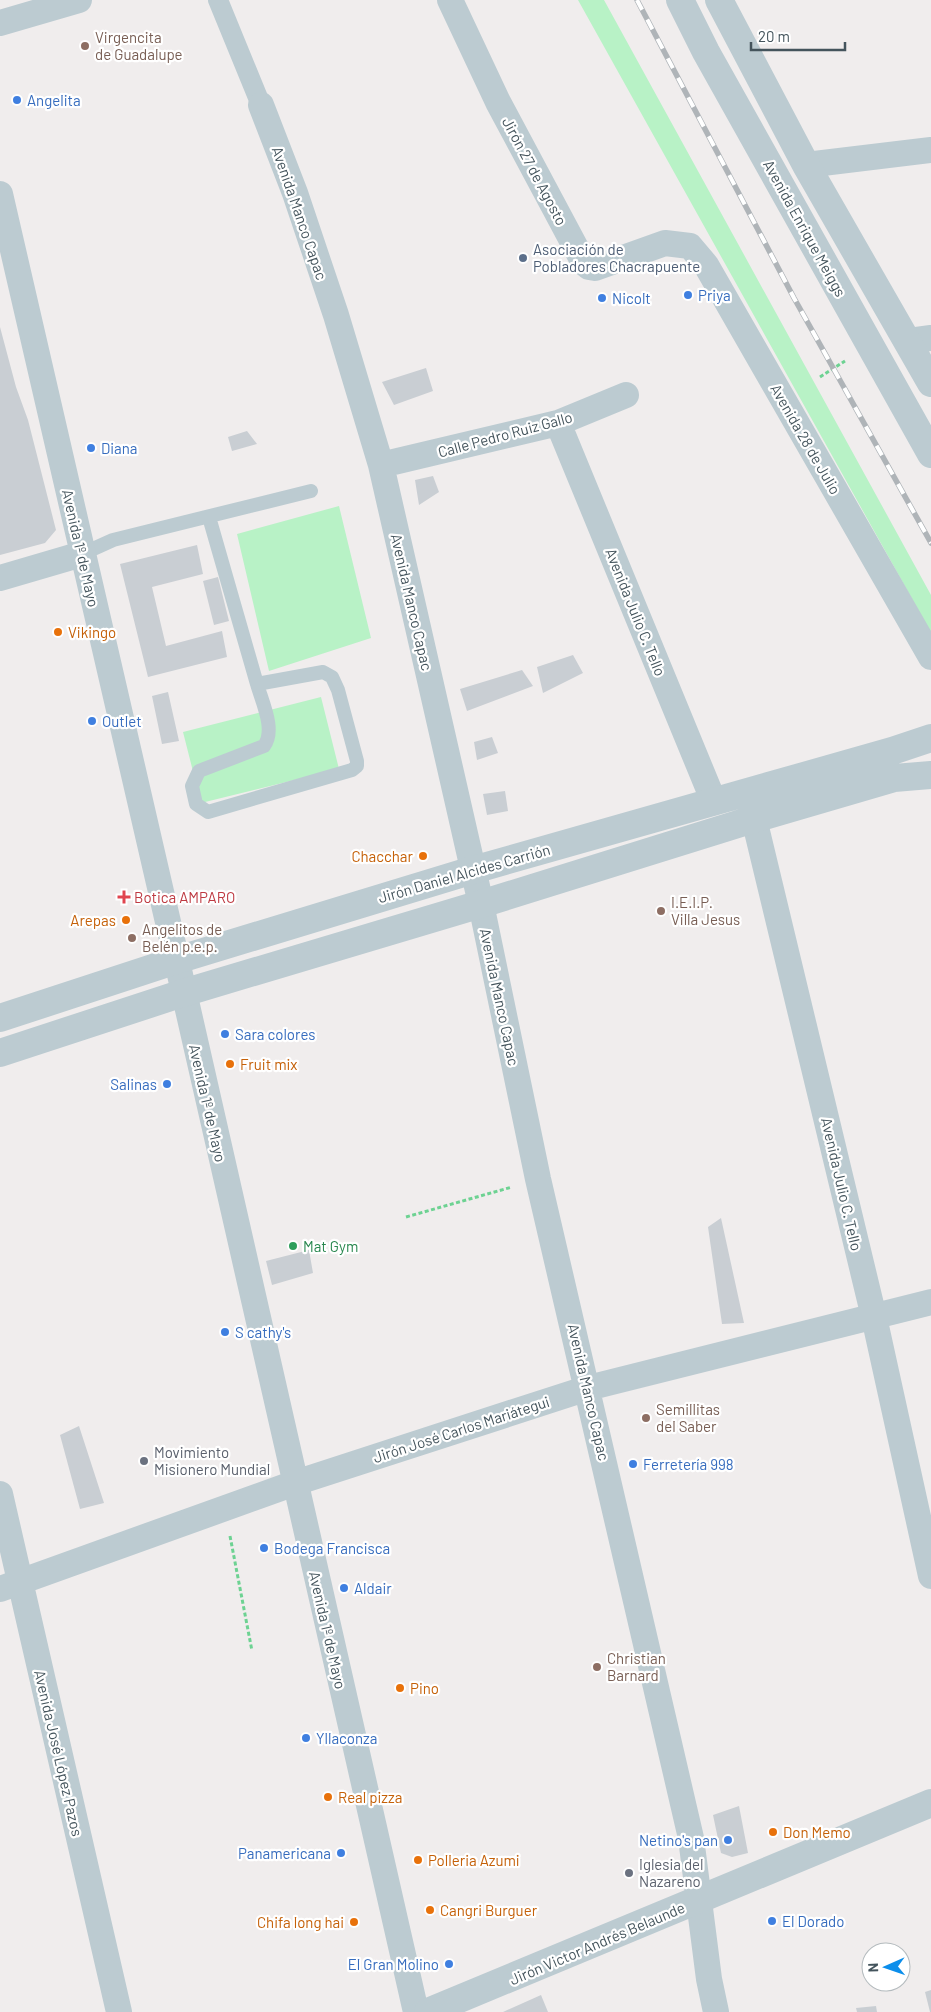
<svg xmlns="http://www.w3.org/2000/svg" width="931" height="2012" viewBox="0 0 931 2012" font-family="Barlow,sans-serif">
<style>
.green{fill:#b8f2c6}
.building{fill:#c9ced3}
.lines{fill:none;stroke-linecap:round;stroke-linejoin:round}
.path{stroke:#6dd292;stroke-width:3;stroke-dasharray:4 2.5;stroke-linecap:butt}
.service{stroke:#bccbd1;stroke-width:14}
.pedestrian{stroke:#bccbd1;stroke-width:20}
.minor{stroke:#bccbd1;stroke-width:26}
.tertiary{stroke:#bccbd1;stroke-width:28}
.rail-casing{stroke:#afb4b8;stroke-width:5.5}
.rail{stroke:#fff;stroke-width:4;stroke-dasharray:11;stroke-linecap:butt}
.education-dot{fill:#8d6e63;stroke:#fff;stroke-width:2}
.shop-dot{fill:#3f7fe0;stroke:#fff;stroke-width:2}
.service-dot{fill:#5c6f8a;stroke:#fff;stroke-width:2}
.food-dot{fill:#e8710a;stroke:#fff;stroke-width:2}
.health-dot{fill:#e0444e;stroke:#fff;stroke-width:2}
.leisure-dot{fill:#2e9e5b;stroke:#fff;stroke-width:2}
.worship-dot{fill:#6b7280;stroke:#fff;stroke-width:2}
.labels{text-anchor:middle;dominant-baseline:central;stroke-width:4.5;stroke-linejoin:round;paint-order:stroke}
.education-label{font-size:15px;fill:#785e54;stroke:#fff;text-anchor:start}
.shop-label{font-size:15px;fill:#366cbe;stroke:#fff;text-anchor:start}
.street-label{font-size:15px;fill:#44545c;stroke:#fff}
.service-label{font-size:15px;fill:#4e5e75;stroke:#fff;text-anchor:start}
.food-label{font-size:15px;fill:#c56008;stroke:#fff;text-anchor:start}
.health-label{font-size:15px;fill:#be3a42;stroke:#fff;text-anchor:start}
.leisure-label{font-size:15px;fill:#27864d;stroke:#fff;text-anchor:start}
.worship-label{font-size:15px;fill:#5b616d;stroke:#fff;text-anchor:start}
</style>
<rect width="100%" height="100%" fill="#f0eded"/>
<path class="green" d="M578,0H604L931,595V633Z
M339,506L371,638L269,671L237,534Z
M321,697L339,769L201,803L183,732Z"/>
<path class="building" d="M0,327L16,387L28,420L56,530L45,543L0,555Z
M426,368L433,391L394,405L382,382Z
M247,431L257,444L232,451L228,437Z
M433,476L439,492L419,505L415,480Z
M197,545L203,574L152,587L166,646L222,631L227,657L148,677L120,564Z
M218,577L229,621L214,625L203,581Z
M573,655L583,673L543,693L537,667Z
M522,670L533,686L467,711L460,689Z
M168,692L179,741L162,744L152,696Z
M492,737L498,753L477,760L474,742Z
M505,791L508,811L487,815L483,794Z
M721,1218L744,1323L722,1324L708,1227Z
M309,1250L313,1273L272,1285L266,1261Z
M79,1426L104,1503L80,1509L60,1435Z
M739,1806L748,1853L732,1857L721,1853L713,1815Z
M931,1990V2012H930L925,1992Z
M541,1995L548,2012H503Z
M876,2006L877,2012H857L856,2008Z"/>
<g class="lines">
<path class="path" d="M820,377L845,361
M406,1217L512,1187
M230,1536L252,1651"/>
<path class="service" d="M209,517L257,684L323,672L332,677L338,690L357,761V766L352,770L208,812L196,804L192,786L199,771L264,746C276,730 262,702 257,684
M82,554L113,540L311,491"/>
<path class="pedestrian" d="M218,0L261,105"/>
<path class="minor" d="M450,0L498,102L584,263L589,267L595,268L665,243L690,246L706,265L931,657
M0,23L79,0
M261,105L295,193L336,315L381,465L481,904L538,1179L691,1838L709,1979L716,2012
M806,165L931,150
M0,194L171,935L416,2012
M909,341L931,338
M558,423L714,802
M381,465L558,423L626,395
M0,578L82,554
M749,798L874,1317L931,1576
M0,1494L119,2012
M0,1589L295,1483L588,1388L931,1302"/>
<path class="tertiary" d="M680,0L706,52L931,454
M719,0L806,165L931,383
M0,1018L177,960L473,870L892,751L931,738
M0,1053L183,993L481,904L754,819L894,778L931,775
M428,2012L931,1803"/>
<g class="rail-casing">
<path id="rail" d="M637,0L794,298L931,543"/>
</g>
<use href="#rail" class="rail"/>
</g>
<g class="education-dot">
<circle cx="85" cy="46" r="5"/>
<circle cx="661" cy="911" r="5"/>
<circle cx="132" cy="938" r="5"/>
<circle cx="646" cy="1418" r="5"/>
<circle cx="597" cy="1667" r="5"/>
</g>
<g class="shop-dot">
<circle cx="17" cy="100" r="5"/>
<circle cx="688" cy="295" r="5"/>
<circle cx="602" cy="298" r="5"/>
<circle cx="91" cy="448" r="5"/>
<circle cx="92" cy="721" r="5"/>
<circle cx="225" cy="1034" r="5"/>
<circle cx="167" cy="1084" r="5"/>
<circle cx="225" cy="1332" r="5"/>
<circle cx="633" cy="1464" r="5"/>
<circle cx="264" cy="1548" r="5"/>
<circle cx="344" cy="1588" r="5"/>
<circle cx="306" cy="1738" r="5"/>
<circle cx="728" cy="1840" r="5"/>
<circle cx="341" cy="1853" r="5"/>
<circle cx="772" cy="1921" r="5"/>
<circle cx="449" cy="1964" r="5"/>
</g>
<circle class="service-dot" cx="523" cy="258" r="5"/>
<g class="food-dot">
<circle cx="58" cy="632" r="5"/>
<circle cx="423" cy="856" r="5"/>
<circle cx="126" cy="920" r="5"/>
<circle cx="230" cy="1064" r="5"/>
<circle cx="400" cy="1688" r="5"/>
<circle cx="328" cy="1797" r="5"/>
<circle cx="773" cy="1832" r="5"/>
<circle cx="418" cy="1860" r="5"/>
<circle cx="430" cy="1910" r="5"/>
<circle cx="354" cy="1922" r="5"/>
</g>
<path class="health-dot" d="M121.5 889.5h5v5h5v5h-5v5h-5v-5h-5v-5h5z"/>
<circle class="leisure-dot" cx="293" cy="1246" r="5"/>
<g class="worship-dot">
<circle cx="144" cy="1461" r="5"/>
<circle cx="629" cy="1873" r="5"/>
</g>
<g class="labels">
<g class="education-label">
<text x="95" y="37">Virgencita<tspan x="95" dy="17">de Guadalupe</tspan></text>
<text x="671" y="902">I.E.I.P.<tspan x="671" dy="17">Villa Jesus</tspan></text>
<text x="142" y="929">Angelitos de<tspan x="142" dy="17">Belén p.e.p.</tspan></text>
<text x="656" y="1409">Semillitas<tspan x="656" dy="17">del Saber</tspan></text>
<text x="607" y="1658">Christian<tspan x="607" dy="17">Barnard</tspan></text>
</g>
<g class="shop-label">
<text x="27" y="100">Angelita</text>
<text x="698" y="295">Priya</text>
<text x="612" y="298">Nicolt</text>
<text x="101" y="448">Diana</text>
<text x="102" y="721">Outlet</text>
<text x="235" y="1034">Sara colores</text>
<text x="157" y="1084" text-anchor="end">Salinas</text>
<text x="235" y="1332">S cathy's</text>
<text x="643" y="1464">Ferretería 998</text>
<text x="274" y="1548">Bodega Francisca</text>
<text x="354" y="1588">Aldair</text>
<text x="316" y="1738">Yllaconza</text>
<text x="718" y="1840" text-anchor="end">Netino's pan</text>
<text x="331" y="1853" text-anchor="end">Panamericana</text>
<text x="782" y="1921">El Dorado</text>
<text x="439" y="1964" text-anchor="end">El Gran Molino</text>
</g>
<g class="street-label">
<text transform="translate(535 171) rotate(62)">Jirón 27 de Agosto</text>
<text transform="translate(300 213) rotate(71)">Avenida Manco Capac</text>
<text transform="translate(805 228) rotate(61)">Avenida Enrique Meiggs</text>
<text transform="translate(505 434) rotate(-15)">Calle Pedro Ruiz Gallo</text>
<text transform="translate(806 439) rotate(60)">Avenida 28 de Julio</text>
<text transform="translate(81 548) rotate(77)">Avenida 1º de Mayo</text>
<text transform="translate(412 602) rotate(77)">Avenida Manco Capac</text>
<text transform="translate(636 612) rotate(68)">Avenida Julio C. Tello</text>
<text transform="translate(464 873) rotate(-16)">Jirón Daniel Alcides Carrión</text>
<text transform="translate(500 997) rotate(78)">Avenida Manco Capac</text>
<text transform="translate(208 1103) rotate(77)">Avenida 1º de Mayo</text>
<text transform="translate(842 1184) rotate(77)">Avenida Julio C. Tello</text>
<text transform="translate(589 1392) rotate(77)">Avenida Manco Capac</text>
<text transform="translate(461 1429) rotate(-18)">Jirón José Carlos Mariátegui</text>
<text transform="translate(328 1630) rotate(77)">Avenida 1º de Mayo</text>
<text transform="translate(59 1753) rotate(77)">Avenida José López Pazos</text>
<text transform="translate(597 1943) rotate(-23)">Jirón Victor Andrés Belaunde</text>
</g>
<g class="service-label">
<text x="533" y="249">Asociación de<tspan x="533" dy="17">Pobladores Chacrapuente</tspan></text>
</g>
<g class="food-label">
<text x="68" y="632">Vikingo</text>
<text x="413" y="856" text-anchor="end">Chacchar</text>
<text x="116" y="920" text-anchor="end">Arepas</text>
<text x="240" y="1064">Fruit mix</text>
<text x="410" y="1688">Pino</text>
<text x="338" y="1797">Real pizza</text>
<text x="783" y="1832">Don Memo</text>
<text x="428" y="1860">Polleria Azumi</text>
<text x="440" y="1910">Cangri Burguer</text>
<text x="344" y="1922" text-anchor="end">Chifa long hai</text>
</g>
<g class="health-label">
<text x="134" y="897">Botica AMPARO</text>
</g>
<g class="leisure-label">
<text x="303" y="1246">Mat Gym</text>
</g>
<g class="worship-label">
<text x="154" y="1452">Movimiento<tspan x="154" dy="17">Misionero Mundial</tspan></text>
<text x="639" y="1864">Iglesia del<tspan x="639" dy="17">Nazareno</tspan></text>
</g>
</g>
<g transform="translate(886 1967) rotate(268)"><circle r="24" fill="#ffffff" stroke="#b4bbbe"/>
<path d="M0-4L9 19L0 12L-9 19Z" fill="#0c8eeb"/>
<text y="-8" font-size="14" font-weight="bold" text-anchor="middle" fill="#44545c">N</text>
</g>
<path d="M751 42v8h94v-8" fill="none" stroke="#44545c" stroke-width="2.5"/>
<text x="758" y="42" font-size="15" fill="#44545c" stroke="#ffffff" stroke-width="4" paint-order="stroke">20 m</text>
</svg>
